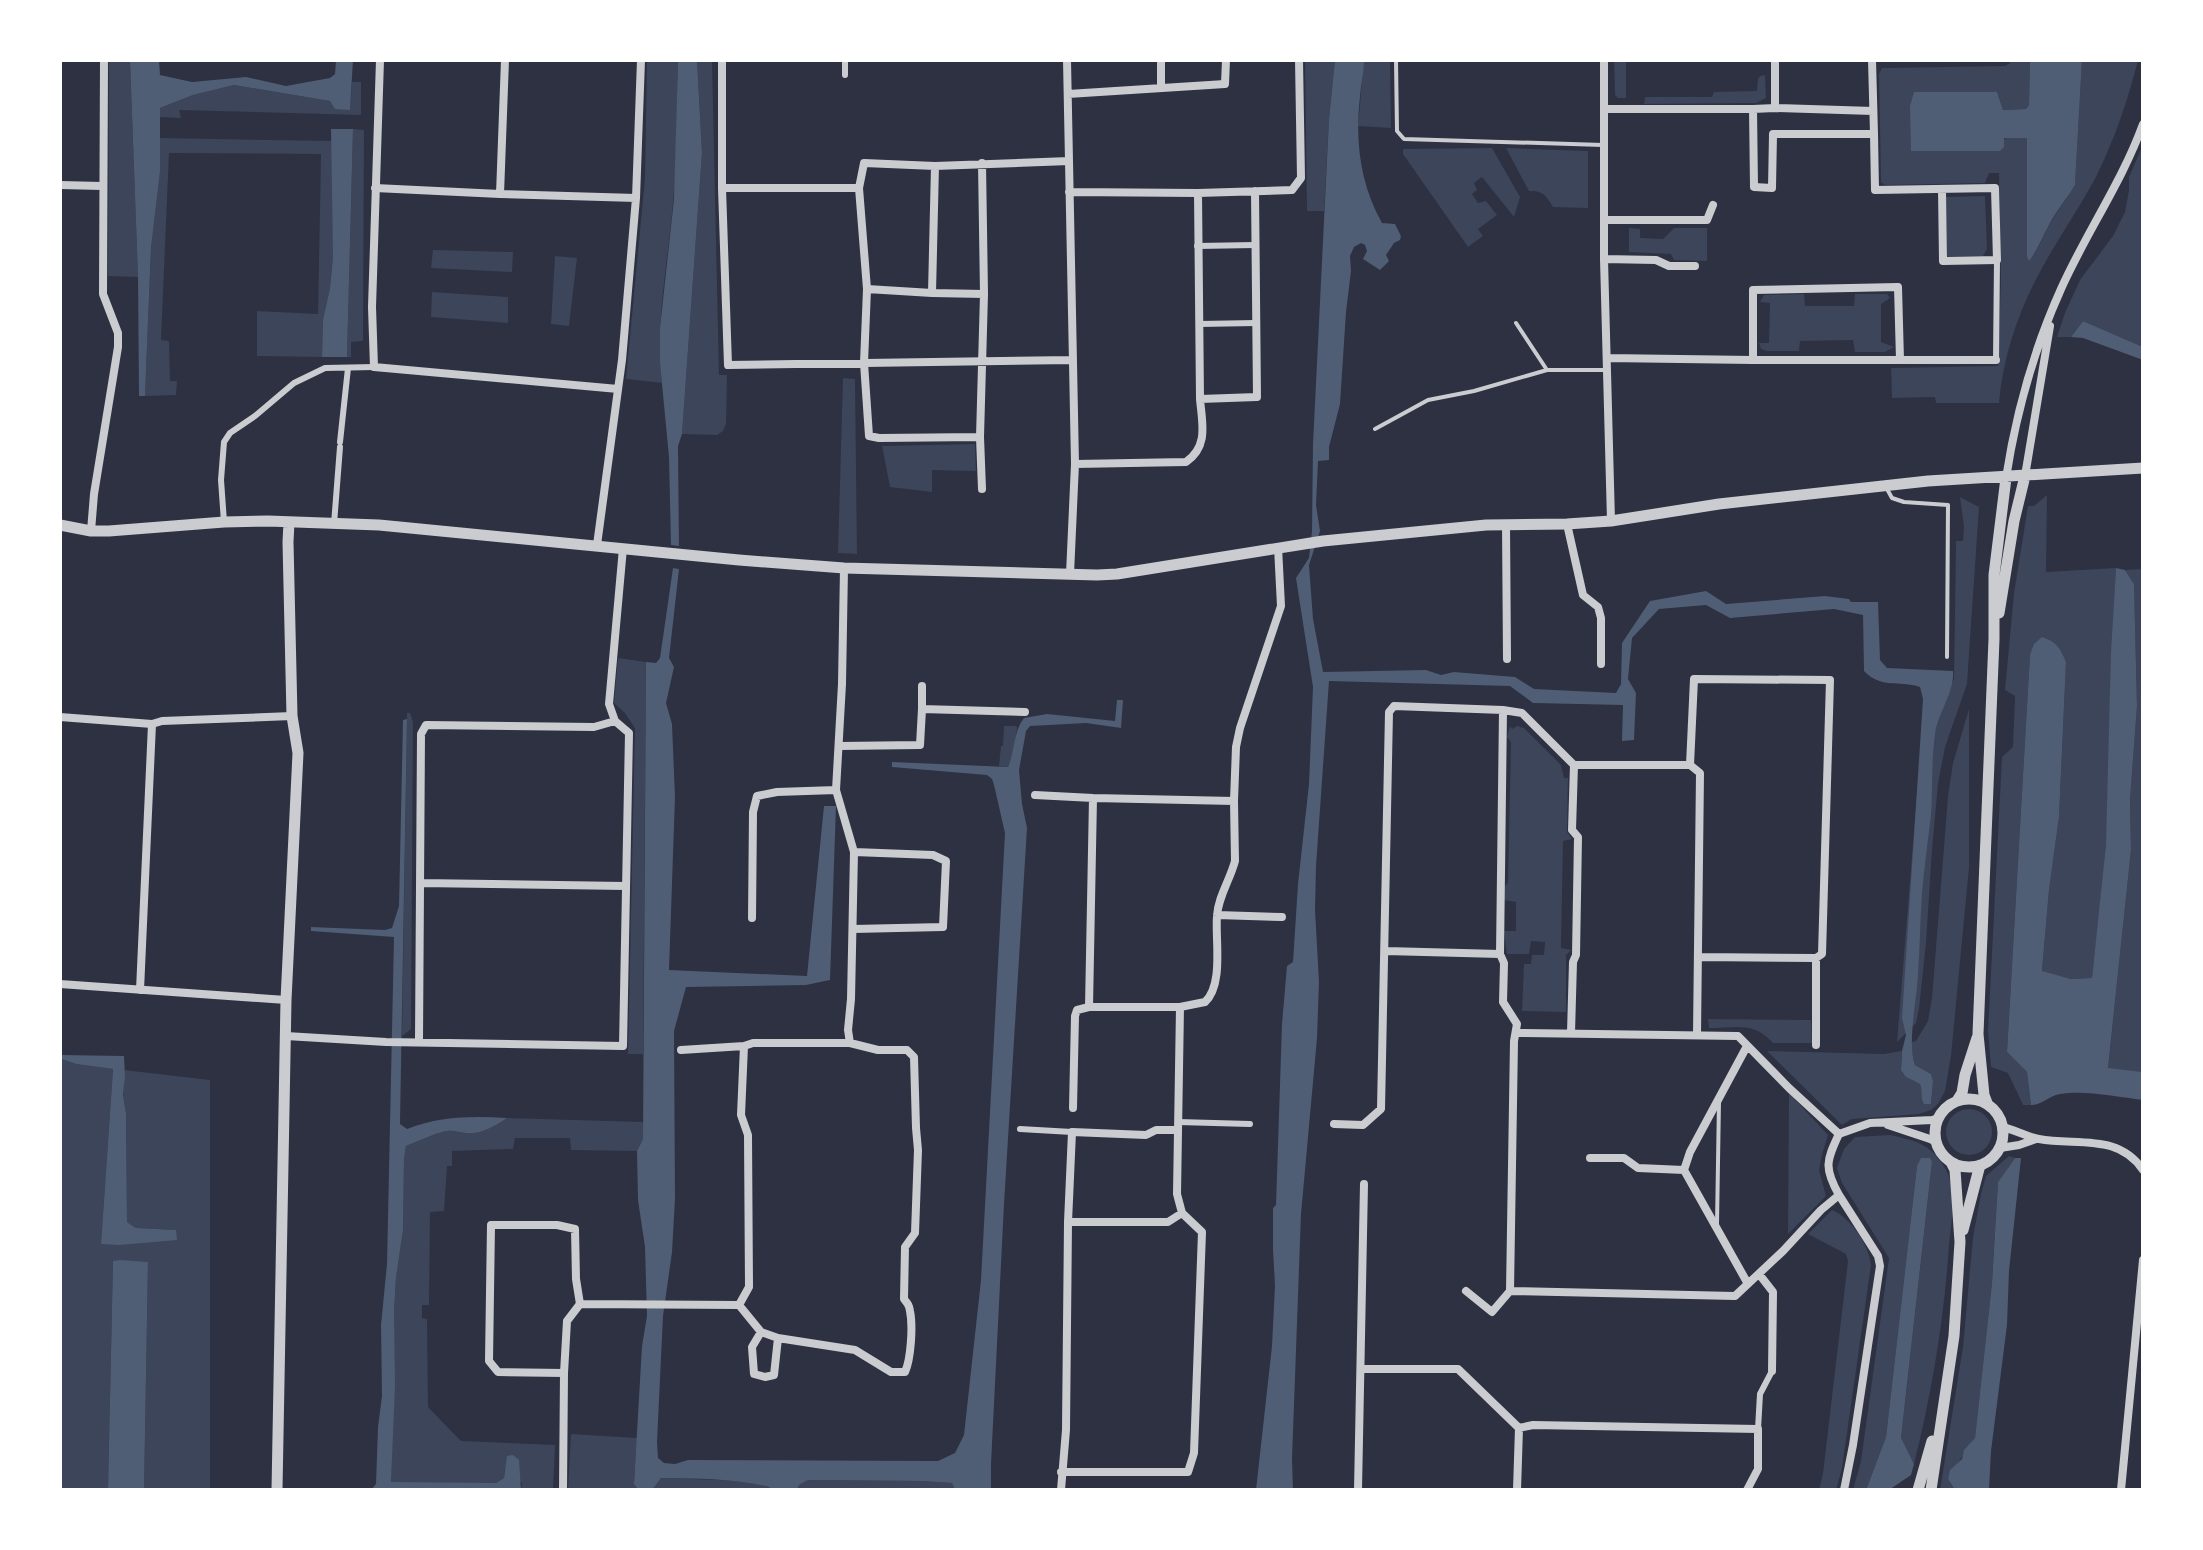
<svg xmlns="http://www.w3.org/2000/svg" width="2203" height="1550" viewBox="0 0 2203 1550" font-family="Manrope,sans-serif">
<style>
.green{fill:#3c4559}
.water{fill:#4f5d75}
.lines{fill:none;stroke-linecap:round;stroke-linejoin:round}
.service{stroke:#caccd0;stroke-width:4}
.pedestrian{stroke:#caccd0;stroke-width:6}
.minor{stroke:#caccd0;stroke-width:8}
.tertiary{stroke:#caccd0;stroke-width:11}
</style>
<rect width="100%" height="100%" fill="#2d3142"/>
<path class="green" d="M109,60H130L138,277L108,276Z
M647,60H678C676,107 678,156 673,203C668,262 655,323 662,383L626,379L645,178Z
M697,60H712L719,375H727L726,424L723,431L717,435L682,434L702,153Z
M1305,60H1335L1329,119L1324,211H1307Z
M1364,60H1390L1391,128L1358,126Z
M1614,60H1626V98H1618L1615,95Z
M2010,60H2030L2029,105L2026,109L2003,110L1997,92L2004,147V139L2008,137L2028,138L2027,257L2029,260C2039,250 2042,237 2049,225C2057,211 2067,199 2075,185L2082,60H2138C2128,100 2115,138 2097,175C2080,207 2059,237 2041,270C2019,310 2003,356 1999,403H1936L1935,397L1892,398L1891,368L1998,366L2001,280L1999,173H1989L1985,183L1885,185L1881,182L1879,74L1882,68L2005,66L2010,63Z
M1765,75L1766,98L1756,103L1644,104L1645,97H1712L1714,92L1757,91L1758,79L1760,76Z
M352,82H361V115L179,110L181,118L159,117L160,108L193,95L234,85L330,101L350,110Z
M353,129L364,130L363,341L351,342V357H347Z
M160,138L333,141V256L330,288L323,321L322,357L257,356V311L318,314L321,154L169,153L161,340L169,341L170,381H177L176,395L145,396L151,248L160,172Z
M2143,145V347L2083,321L2071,337H2057L2065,313L2080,280L2113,236L2125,212L2129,190V177Z
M1492,148L1520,197L1514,217L1482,177L1474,183L1477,190L1472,194L1478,203L1486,201L1497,215L1478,229L1483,236L1468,247L1403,154V149Z
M1506,148L1588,151V208L1553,207C1546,195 1542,190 1529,191Z
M1985,196L1987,249L1983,256H1947L1946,197Z
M1629,228L1640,229V238L1663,239L1674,228H1707V261L1674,260L1671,254L1629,252Z
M433,250L513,252L512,272L431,268Z
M555,256L577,258L569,326L551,324Z
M432,292L508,297V323L431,317Z
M1804,294L1805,306H1854L1855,294H1887L1890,298L1881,304V342L1894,347L1885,352H1855L1853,340L1800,341L1799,351H1767L1761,349L1759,343H1769L1770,303L1760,302L1764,295Z
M843,378L855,379L857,554L838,553Z
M975,444L976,471L932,470V492L890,487L882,446Z
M2047,495L2046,572L2116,568C2111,660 2113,752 2106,844C2102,889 2097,934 2092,978L2071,979L2042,972L2049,890L2059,817L2066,662L2030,655L2007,1052L2027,1072L2031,1105H2023L2008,1073L1991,1067L1988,1031L2002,757L2013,747L2015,696L2005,690L2014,593L2028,506H2034Z
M1960,497L1979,507L1967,684L1945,747L1938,784L1932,850L1926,943L1919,1009L1916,1023L1897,1042L1921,745L1935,732L1939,716L1954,679L1956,541H1963L1964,527Z
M2143,569V1072L2108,1069L2131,850L2130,800L2137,706L2134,584L2125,570Z
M618,658L646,662L643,1054H628L635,728L625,713L614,703Z
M1969,709V868L1951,1056L1945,1091L1938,1104L1931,1110L1919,1114L1852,1119L1842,1125L1767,1051L1884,1054L1902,1051L1901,1065L1906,1077L1920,1084L1923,1092L1931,1104L1933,1081L1931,1074L1915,1065L1912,1053V1042L1916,1041L1928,1021L1932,998L1948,796L1953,763Z
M407,713H410L413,722L411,1028L410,1030L402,1036Z
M1004,726H1016L1017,728L1013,755L1008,767L999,766L1001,746H1003Z
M1510,726L1512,729L1517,726L1524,728L1561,765L1564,778H1568L1567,832L1572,839L1563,841L1561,948L1571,950L1566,955V1012L1522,1011L1524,964H1531L1532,955H1544L1545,942L1531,941L1529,954H1507L1504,931H1516V902L1504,900V887L1508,883L1511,742L1507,737Z
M1708,1019L1811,1020L1812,1043H1773C1753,1021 1737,1028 1709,1028Z
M60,1059L76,1064L113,1069L101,1244L175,1230L136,1228L127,1222L126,1114L123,1092L124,1070L210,1080V1490H144L148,1262L113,1261L108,1490H60Z
M1789,1093L1828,1135L1822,1155L1819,1170L1826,1196L1788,1234Z
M1946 1132a23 23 0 1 1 46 0a23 23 0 1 1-46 0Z
M507,1118L643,1122V1139L637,1151L571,1150L570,1138H515L513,1149L452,1151V1166H447L444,1211L430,1212L429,1305H422V1318L427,1319L428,1407L461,1441L555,1445L553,1490H521L522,1483L505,1469L504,1478L496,1483H391L394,1311L396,1278L403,1230L404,1159L406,1146C414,1143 441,1131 448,1131C454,1130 460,1133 466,1133C480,1135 496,1126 507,1118Z
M1890,1135C1916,1141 1930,1143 1945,1168C1958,1190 1951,1222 1949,1246C1944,1320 1932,1392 1914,1464L1901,1439L1932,1162L1917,1166L1886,1437L1866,1490H1853L1861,1461L1889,1258L1842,1183L1837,1168L1844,1149L1855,1137Z
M2009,1156L2015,1158L1998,1182L1992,1283L1975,1438C1964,1451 1958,1465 1948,1479L1955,1490H1940L1963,1347L1973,1237L1981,1194L1986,1176Z
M1832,1210C1851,1218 1869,1245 1871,1265L1842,1468L1836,1490H1819L1823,1473L1848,1261L1846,1254L1808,1234Z
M571,1434L637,1438L634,1481L640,1490H568Z
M661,1478L748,1481L769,1487L771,1490H652Z
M808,1480L922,1481L952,1483L955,1490H797L799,1485Z"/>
<path class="water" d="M130,60H159L160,75L192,82L246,77L286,86L330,78L335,74L336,60H353L350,110L335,109L330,101L234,85L193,95L160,108V172L151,248L145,396H139L138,277Z
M678,60H697L702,153L682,434L678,446L679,546L671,545L669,457L660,363V328L674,199Z
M1335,60H1364C1364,72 1361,85 1360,97C1355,141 1360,184 1382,223L1395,224L1401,236L1400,240L1394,243L1386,255L1389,261L1380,270L1363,259L1367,251L1365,245L1361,243L1354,247L1350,256L1351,271L1346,312L1340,404L1329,447V460L1318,461L1316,505L1320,531L1309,565L1313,619L1323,672L1426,670L1441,675L1454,672L1515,677L1534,689L1616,693L1621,684L1622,643L1650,601L1706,591L1726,604L1825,596L1849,599L1851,602H1878L1880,660L1887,668L1953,671C1955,692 1937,714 1935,735C1931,762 1933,788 1931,815C1928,841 1924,868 1922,894C1920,921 1920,947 1918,974C1917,999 1907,1043 1915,1065L1931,1074L1933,1081L1931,1104H1924C1920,1098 1923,1091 1920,1084L1906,1077L1901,1070L1902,1051L1906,1035L1902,1018L1923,699L1920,687C1898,680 1881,689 1864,671L1863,615L1834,609L1730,618L1706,605L1659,609L1632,638L1628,679L1636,693L1634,740L1622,741L1623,705L1533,703L1510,686L1329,681L1316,866L1315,910L1319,982L1317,1038L1301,1214L1292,1459L1293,1490H1256L1272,1346L1275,1285L1273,1250V1208L1276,1205L1282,1024L1287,966L1293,962L1298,884L1309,784L1313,687L1296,578L1309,558L1312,531L1313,444L1329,119Z
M2030,60H2082L2075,185C2067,199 2056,211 2049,225C2042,237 2038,250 2029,261L2027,257V138H2004V147L2000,151H1911L1910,106L1914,92H1997L2003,110L2026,109L2029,105Z
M331,129H353L347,357H322L323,320L330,288L333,256Z
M2083,321L2143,347V360L2083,338L2071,337Z
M673,568L679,569L669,658L674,667L666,703L672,724L675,797L669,970L807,976L824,806H836L830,980L806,985L686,987L674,1031L675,1199L672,1252L663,1316L657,1442L658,1458L664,1463L675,1464L688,1460L938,1461L955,1453L964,1435L981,1280L1005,833L994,785L992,779L987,775L892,767V762L1008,767C1015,751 1013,732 1024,718L1047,714L1115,721L1117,700H1123L1121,728L1086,723L1030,726L1026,731L1019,770L1022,804L1027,828L1004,1204L991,1464V1490H955L952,1483L922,1481L808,1480L799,1485L797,1490H771L769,1487C734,1478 697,1479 661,1478L652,1490H639L634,1484L642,1346L647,1316L645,1247L638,1200L637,1151L643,1139L646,662L656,663L660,658Z
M2116,568L2125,570L2134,584L2137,706L2130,800L2131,850L2108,1068L2143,1072V1100C2117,1097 2086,1090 2060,1094C2048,1096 2043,1105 2031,1105L2027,1072L2007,1052L2030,655L2034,644L2042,637C2057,642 2060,648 2066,662L2059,817L2049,890L2042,971L2071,979L2092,978L2106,844L2111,652Z
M407,719L400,1124L407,1129C440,1116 472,1116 507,1118C496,1126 480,1135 466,1133C460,1133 454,1130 448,1131C440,1131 414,1143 406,1146L404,1159L403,1230L396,1278L394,1311L395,1386L391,1482L496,1483L504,1478L507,1456L513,1455L519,1460L521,1490H371L376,1484L378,1427L382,1396L381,1325L387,1264L394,937L311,931V927L385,930L392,928L399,906L403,720Z
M62,1055L124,1056L125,1076L123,1094L126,1114L127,1222L136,1228L176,1230L177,1240L119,1245L101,1244L113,1069L76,1064L61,1059Z
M1921,1158H1930L1932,1162L1901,1438L1914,1464L1911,1475L1889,1490H1866L1886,1437L1917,1166Z
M2015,1158H2021L2009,1271L2007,1325L1991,1451L1989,1490H1955L1948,1479L1950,1470L1962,1459L1964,1450L1975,1438L1992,1283L1998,1182Z
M120,1260L148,1262L144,1490H108L113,1261Z"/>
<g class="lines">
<path class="service" d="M1396,60L1397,131L1404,139L1603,145
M1516,323L1547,370
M1375,429L1428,400L1474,391L1547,370H1605
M1887,489L1892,498L1904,502L1948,505L1947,657
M1717,1224L1719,1101"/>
<path class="pedestrian" d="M845,75V60
M1197,246L1255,245
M1199,324L1256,323
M1996,360L1997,260
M340,442L348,368
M224,522L221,480L224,442L230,433L255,416L294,383L325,368L374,367
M334,524L340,447
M1178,1122L1250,1124
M1020,1129L1072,1132
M1758,1429L1760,1394L1772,1371"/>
<path class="minor" d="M380,60L372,307L374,367L618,389
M722,60V188L728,365L1072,360
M1067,60L1075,464L1070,574
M1604,60V259L1611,521
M1775,60V108L1873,111
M1872,60L1874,134
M1161,88V60
M1068,94L1225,84L1226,60
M1604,109H1753L1754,187L1772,188L1773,134H1874L1875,190L1995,188L1997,260L1943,261L1942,189
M1753,109L1775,108
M60,185L102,186
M375,188L500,194L636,198
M722,188H859
M1069,192L1198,193L1292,190L1301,178L1299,60
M1198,193L1200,399L1257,397L1255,191
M500,194L505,60
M1605,220H1707L1713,205
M1604,259L1656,260L1669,266H1695
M867,289L932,293L935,166
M932,293L984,294
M1607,358L1753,360H1996
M1753,360V290L1898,287L1900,360
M980,437L879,438L869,436L864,363L867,289L859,188L864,163L935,166L1069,161
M1075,464L1186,462C1209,446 1202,423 1200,399
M2025,476L2050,326
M2006,478C2016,413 2034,349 2061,289C2086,233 2122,182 2143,124
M982,489L980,437L984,294L982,163
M1506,524L1507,659
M1567,524L1583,595L1598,607L1601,618V664
M91,531L94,494L118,347V333L103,294L104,60
M597,545L622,360L636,198L641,60
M844,568L842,684L836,790L854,852L851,999L848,1030L850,1043
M922,709V686
M60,717L152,724L162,721L292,716
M839,746L920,745L922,709L1025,712
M1574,765H1690L1700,773L1697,1035
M1690,765L1694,679L1830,680L1822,954L1816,958V1045
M1035,795L1093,798L1234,801
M1093,798L1089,1007H1180
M420,883L625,886
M1217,915L1282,917
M752,918L753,812L757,796L777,792L836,790
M853,929L943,927L946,861L933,855L854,852
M1386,951L1500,954
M1698,957L1816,958
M60,984L286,1000
M140,990L152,724
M286,1036L386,1042L623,1046L629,733L615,721L609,704L623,548
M419,1041L421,734L426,725L594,727L615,721
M1747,1046L1690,1152L1684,1170L1748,1284
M681,1050L744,1046L753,1043H850L878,1050H907L914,1057L916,1128L918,1150L915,1233L905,1247L904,1299C908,1304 909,1305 910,1311C913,1326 911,1359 905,1372H891L855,1350L778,1338L761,1332L739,1305L749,1287L748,1135L741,1115L744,1046
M1073,1108L1075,1016L1077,1010L1089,1007
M1334,1124L1363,1125L1381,1109L1389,712L1394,706L1503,710
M1888,1125L1930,1139L1936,1142
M2003,1127C2015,1130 2027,1137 2039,1139C2077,1146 2118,1133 2143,1170
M1839,1134L1870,1123L1932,1120L1939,1118
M2000,1148L2019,1145L2036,1139
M1590,1158H1624L1638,1168L1684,1170
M1839,1195L1878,1256L1880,1266L1853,1445L1844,1490
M1068,1222H1168L1182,1213
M1759,1274L1773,1292L1772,1371
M1466,1291L1492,1312L1510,1291L1514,1041L1517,1024L1503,1002L1504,963L1500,954L1503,710L1522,713L1574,765L1572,830L1578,837L1576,955L1573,962L1571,1033
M1510,1291L1735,1296L1783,1251L1821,1210L1839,1195C1824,1168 1826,1161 1839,1134L1789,1088L1738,1036L1517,1033
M580,1304L739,1305
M761,1332L752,1347L754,1374L765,1377L774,1375L778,1338
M1361,1369H1458L1519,1428L1517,1490
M1519,1428L1533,1425L1758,1429V1469L1747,1490
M1061,1472H1188L1194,1453L1202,1232L1182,1213L1177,1194L1180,1007L1205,1002C1224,984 1215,940 1217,916C1218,897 1230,880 1235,861L1234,801L1236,747L1240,728L1281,606L1278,547
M563,1490L564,1373L567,1321L580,1304L576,1279L575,1229L557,1225H491L489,1361L498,1372L564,1373
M1061,1490L1066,1430L1068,1222L1072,1132L1146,1135L1156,1130H1178
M1358,1490L1364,1184
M2121,1490L2143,1260"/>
<path class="tertiary" d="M60,525L91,531H109L224,522L268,521L379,525L739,560L844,568L1097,575L1117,574L1323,541L1486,525L1567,524L1611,521L1719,504L1928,481L2143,468
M1999,613L2014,521L2025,476
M1935 1133a34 34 0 1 1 68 0a34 34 0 1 1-68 0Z
M1957,1101L1962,1093L1965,1075L1977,1038
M1987,1103L1984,1095L1978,1034L1994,639V575L2006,478
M1963,1230L1980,1165
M277,1490L286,1000L298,753L292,716L288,542L289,522
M1918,1490L1932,1441
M1931,1490L1954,1336L1960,1242L1955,1170L1951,1162"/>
</g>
<rect width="2203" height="1550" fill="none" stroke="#ffffff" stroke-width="124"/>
</svg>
